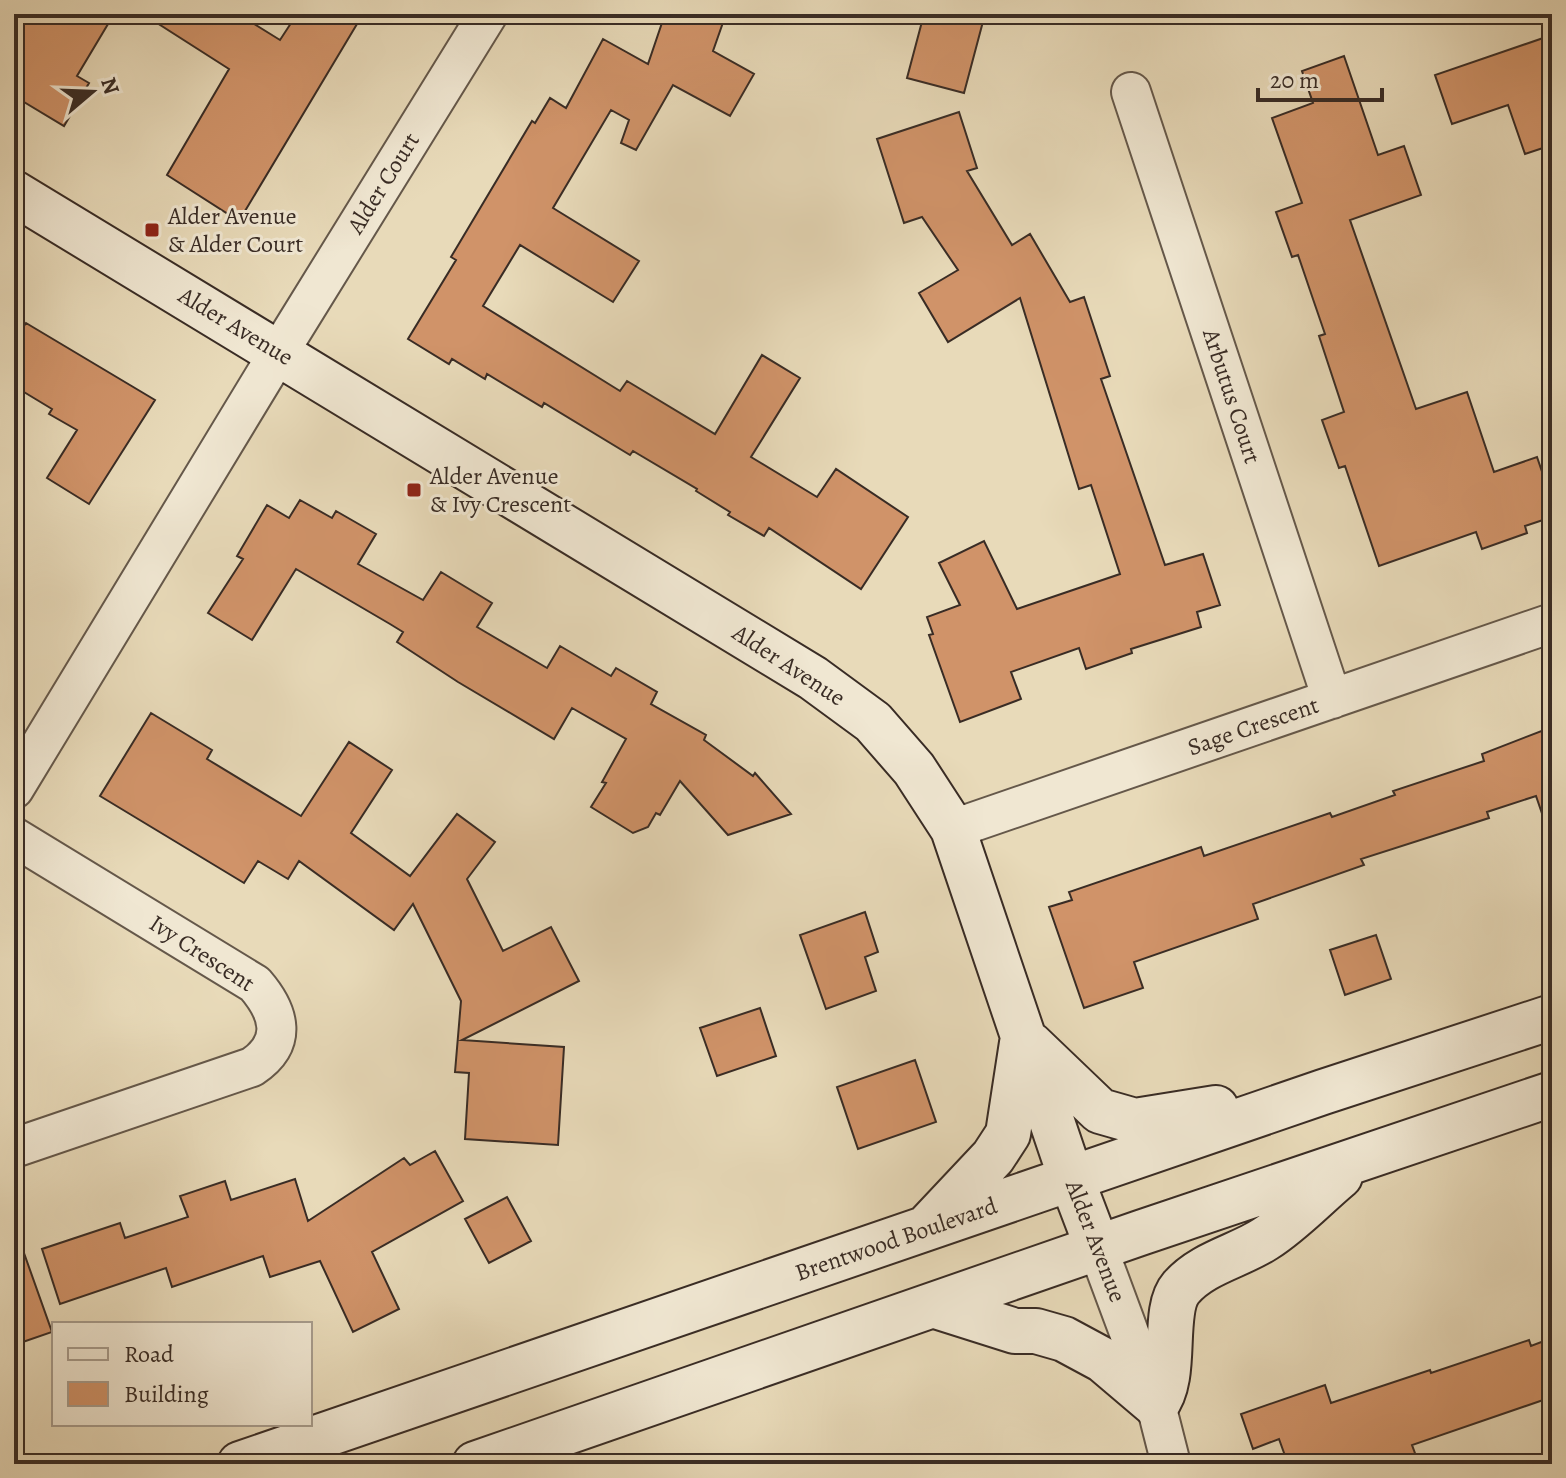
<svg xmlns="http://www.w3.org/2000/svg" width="1566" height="1478" viewBox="0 0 1566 1478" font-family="Alegreya,serif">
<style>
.building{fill:#d09369;stroke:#392c25;stroke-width:2}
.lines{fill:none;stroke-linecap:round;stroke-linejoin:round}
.street-casing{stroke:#65584a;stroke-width:42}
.secondary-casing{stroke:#392c25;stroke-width:48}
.street{stroke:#f0e7d2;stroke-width:38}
.secondary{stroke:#f0e7d2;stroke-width:44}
.poi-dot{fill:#8f2418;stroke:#f0e7d2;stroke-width:3}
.labels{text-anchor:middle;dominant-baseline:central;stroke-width:6;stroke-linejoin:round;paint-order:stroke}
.street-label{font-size:24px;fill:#392c25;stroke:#f0e7d2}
.poi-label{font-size:24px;fill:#392c25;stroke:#f0e7d2;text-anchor:start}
</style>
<rect width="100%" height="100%" fill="#e8dab9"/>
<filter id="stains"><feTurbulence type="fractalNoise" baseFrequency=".0025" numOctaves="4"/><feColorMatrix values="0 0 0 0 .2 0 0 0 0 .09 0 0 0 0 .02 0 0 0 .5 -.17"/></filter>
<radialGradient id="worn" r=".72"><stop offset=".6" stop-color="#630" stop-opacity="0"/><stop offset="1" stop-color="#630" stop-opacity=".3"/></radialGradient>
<path class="building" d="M14,14H114L77,76L89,83L64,126L14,96Z
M143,14H238L280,40L297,14H363L239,221L167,175L229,69Z
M665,14H726L713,51L754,74L730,116L673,85L636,150L621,143L629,120L611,110L553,208L639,261L613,302L520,245L483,306L620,391L627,381L715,434L762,355L800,378L751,457L817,497L836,469L908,517L861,589L769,528L764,536L728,515L730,512L696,491L697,489L633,451L630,455L544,403L542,407L487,374L485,379L452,359L449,364L408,339L456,260L451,257L532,121L535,123L550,98L566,108L603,39L648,64Z
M924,14H985L964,93L907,78Z
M1552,35V145L1525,154L1508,105L1452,124L1435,75Z
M1344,56L1378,155L1404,146L1421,195L1350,220L1416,409L1467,392L1494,472L1537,457L1552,501V517L1525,526L1527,533L1482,549L1476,532L1379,566L1345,466L1339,468L1322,420L1344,412L1319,336L1325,334L1314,302L1298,255L1292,257L1276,212L1302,203L1272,118L1313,103L1302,71Z
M959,112L977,168L967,171L1012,245L1030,234L1070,302L1084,297L1110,376L1101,379L1165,565L1203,554L1220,605L1197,612L1201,627L1131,649L1132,653L1086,669L1079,648L1011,672L1021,699L960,722L929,635L933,634L927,617L960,605L939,563L984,541L1017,609L1120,574L1091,485L1079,489L1020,298L948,342L919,293L958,270L922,217L904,223L877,139Z
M14,320L24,326L26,323L155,400L89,504L47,478L77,430L49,414L52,409L14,386Z
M300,500L332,518L336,511L376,534L358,564L423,600L441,572L492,603L477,627L547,668L560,646L611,676L616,668L657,692L651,704L706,735L704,740L753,776L755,773L791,814L728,835L680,781L660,815L656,813L648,827L633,833L591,807L606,783L602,782L626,739L572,708L554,739L458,682L397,642L403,632L390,624L296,569L252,640L208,613L243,559L237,556L267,505L289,518Z
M151,713L212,750L207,759L301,816L349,742L392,770L351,833L410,876L457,814L495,842L467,879L503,951L551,927L579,981L462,1040L564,1047L558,1145L465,1139L469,1073L455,1072L461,1001L413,904L394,930L299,861L288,879L258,861L244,883L100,796Z
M1552,727V827L1547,828L1536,796L1487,812L1489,818L1361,859L1364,865L1253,904L1258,919L1134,962L1143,988L1084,1008L1049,907L1072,900L1069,892L1201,847L1204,856L1330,813L1332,817L1395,795L1393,791L1484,761L1482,754Z
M865,912L878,952L865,957L876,991L826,1009L800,935Z
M1376,935L1391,979L1345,995L1330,950Z
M760,1008L776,1056L717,1076L700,1028Z
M915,1060L936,1122L858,1149L837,1087Z
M435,1151L463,1201L372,1252L399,1309L353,1332L320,1261L270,1277L263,1256L172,1287L166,1268L60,1304L42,1249L120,1223L125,1238L188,1217L180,1196L225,1181L231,1200L295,1179L308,1221L404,1158L410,1165Z
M507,1197L531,1241L489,1263L465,1219Z
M19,1239L52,1332L14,1345V1240Z
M1552,1338V1397L1412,1445L1419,1464H1288L1279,1439L1253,1449L1241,1414L1325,1385L1331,1403L1430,1370L1431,1373L1529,1340L1531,1346Z"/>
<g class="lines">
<g class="street-casing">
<path id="street" d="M1131,92L1332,699
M14,789L279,352L488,14
M953,829L1552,623
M14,837L255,984C280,1013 288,1043 252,1067L14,1148
M1098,1249L1156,1405L1171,1464"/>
</g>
<g class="secondary-casing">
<path id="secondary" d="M14,193L813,678L873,722L914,769L953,829L1071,1178L1098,1249
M1030,1044L1100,1111L1135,1121L1216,1108
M930,1224L993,1157L1008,1134L1022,1043
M936,1306L1015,1331H1036L1064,1339L1103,1360L1156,1405C1179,1377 1161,1311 1181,1288C1202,1263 1239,1256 1265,1239C1292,1222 1316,1196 1340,1176
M240,1464L1323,1092L1552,1017
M475,1464L1140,1233L1552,1094"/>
</g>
<use href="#street" class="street"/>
<use href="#secondary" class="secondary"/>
</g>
<g class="poi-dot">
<rect x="144" y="222" width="16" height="16" rx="4"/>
<rect x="406" y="482" width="16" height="16" rx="4"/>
</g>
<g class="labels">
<g class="street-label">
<text transform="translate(383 183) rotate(-58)">Alder Court</text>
<text transform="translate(236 326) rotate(31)">Alder Avenue</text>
<text transform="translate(1232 396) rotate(72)">Arbutus Court</text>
<text transform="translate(789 665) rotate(33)">Alder Avenue</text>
<text transform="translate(1253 726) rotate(-19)">Sage Crescent</text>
<text transform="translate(202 953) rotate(33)">Ivy Crescent</text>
<text transform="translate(896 1239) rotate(-19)">Brentwood Boulevard</text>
<text transform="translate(1096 1241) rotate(69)">Alder Avenue</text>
</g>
<g class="poi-label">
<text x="168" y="216">Alder Avenue<tspan x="168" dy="28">&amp; Alder Court</tspan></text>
<text x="430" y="476">Alder Avenue<tspan x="430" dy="28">&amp; Ivy Crescent</tspan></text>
</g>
</g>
<rect width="1566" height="1478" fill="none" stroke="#e8dab9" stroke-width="48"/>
<rect x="16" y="16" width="1534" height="1446" fill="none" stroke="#392c25" stroke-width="4"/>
<rect x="24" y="24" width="1518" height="1430" fill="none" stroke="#392c25" stroke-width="2"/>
<rect x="52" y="1322" width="260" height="104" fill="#f0e7d2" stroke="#a79c8d" stroke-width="2"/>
<rect x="68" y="1348" width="40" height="12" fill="#f0e7d2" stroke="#a79c8d" stroke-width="2"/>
<text x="124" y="1362" font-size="24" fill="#392c25">Road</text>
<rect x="68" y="1382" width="40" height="24" fill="#d09369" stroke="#a79c8d" stroke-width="2"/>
<text x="124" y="1402" font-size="24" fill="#392c25">Building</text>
<g transform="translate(92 92) rotate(71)" stroke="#f0e7d2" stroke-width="6" paint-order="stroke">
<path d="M0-6L14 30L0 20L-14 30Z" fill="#392c25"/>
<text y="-12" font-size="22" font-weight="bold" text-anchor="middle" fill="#392c25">N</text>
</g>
<path d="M1258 88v12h124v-12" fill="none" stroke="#392c25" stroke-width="4"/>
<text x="1270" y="88" font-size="24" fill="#392c25" stroke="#f0e7d2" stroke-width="6" paint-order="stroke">20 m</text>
<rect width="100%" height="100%" filter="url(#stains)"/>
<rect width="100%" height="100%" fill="url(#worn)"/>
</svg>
